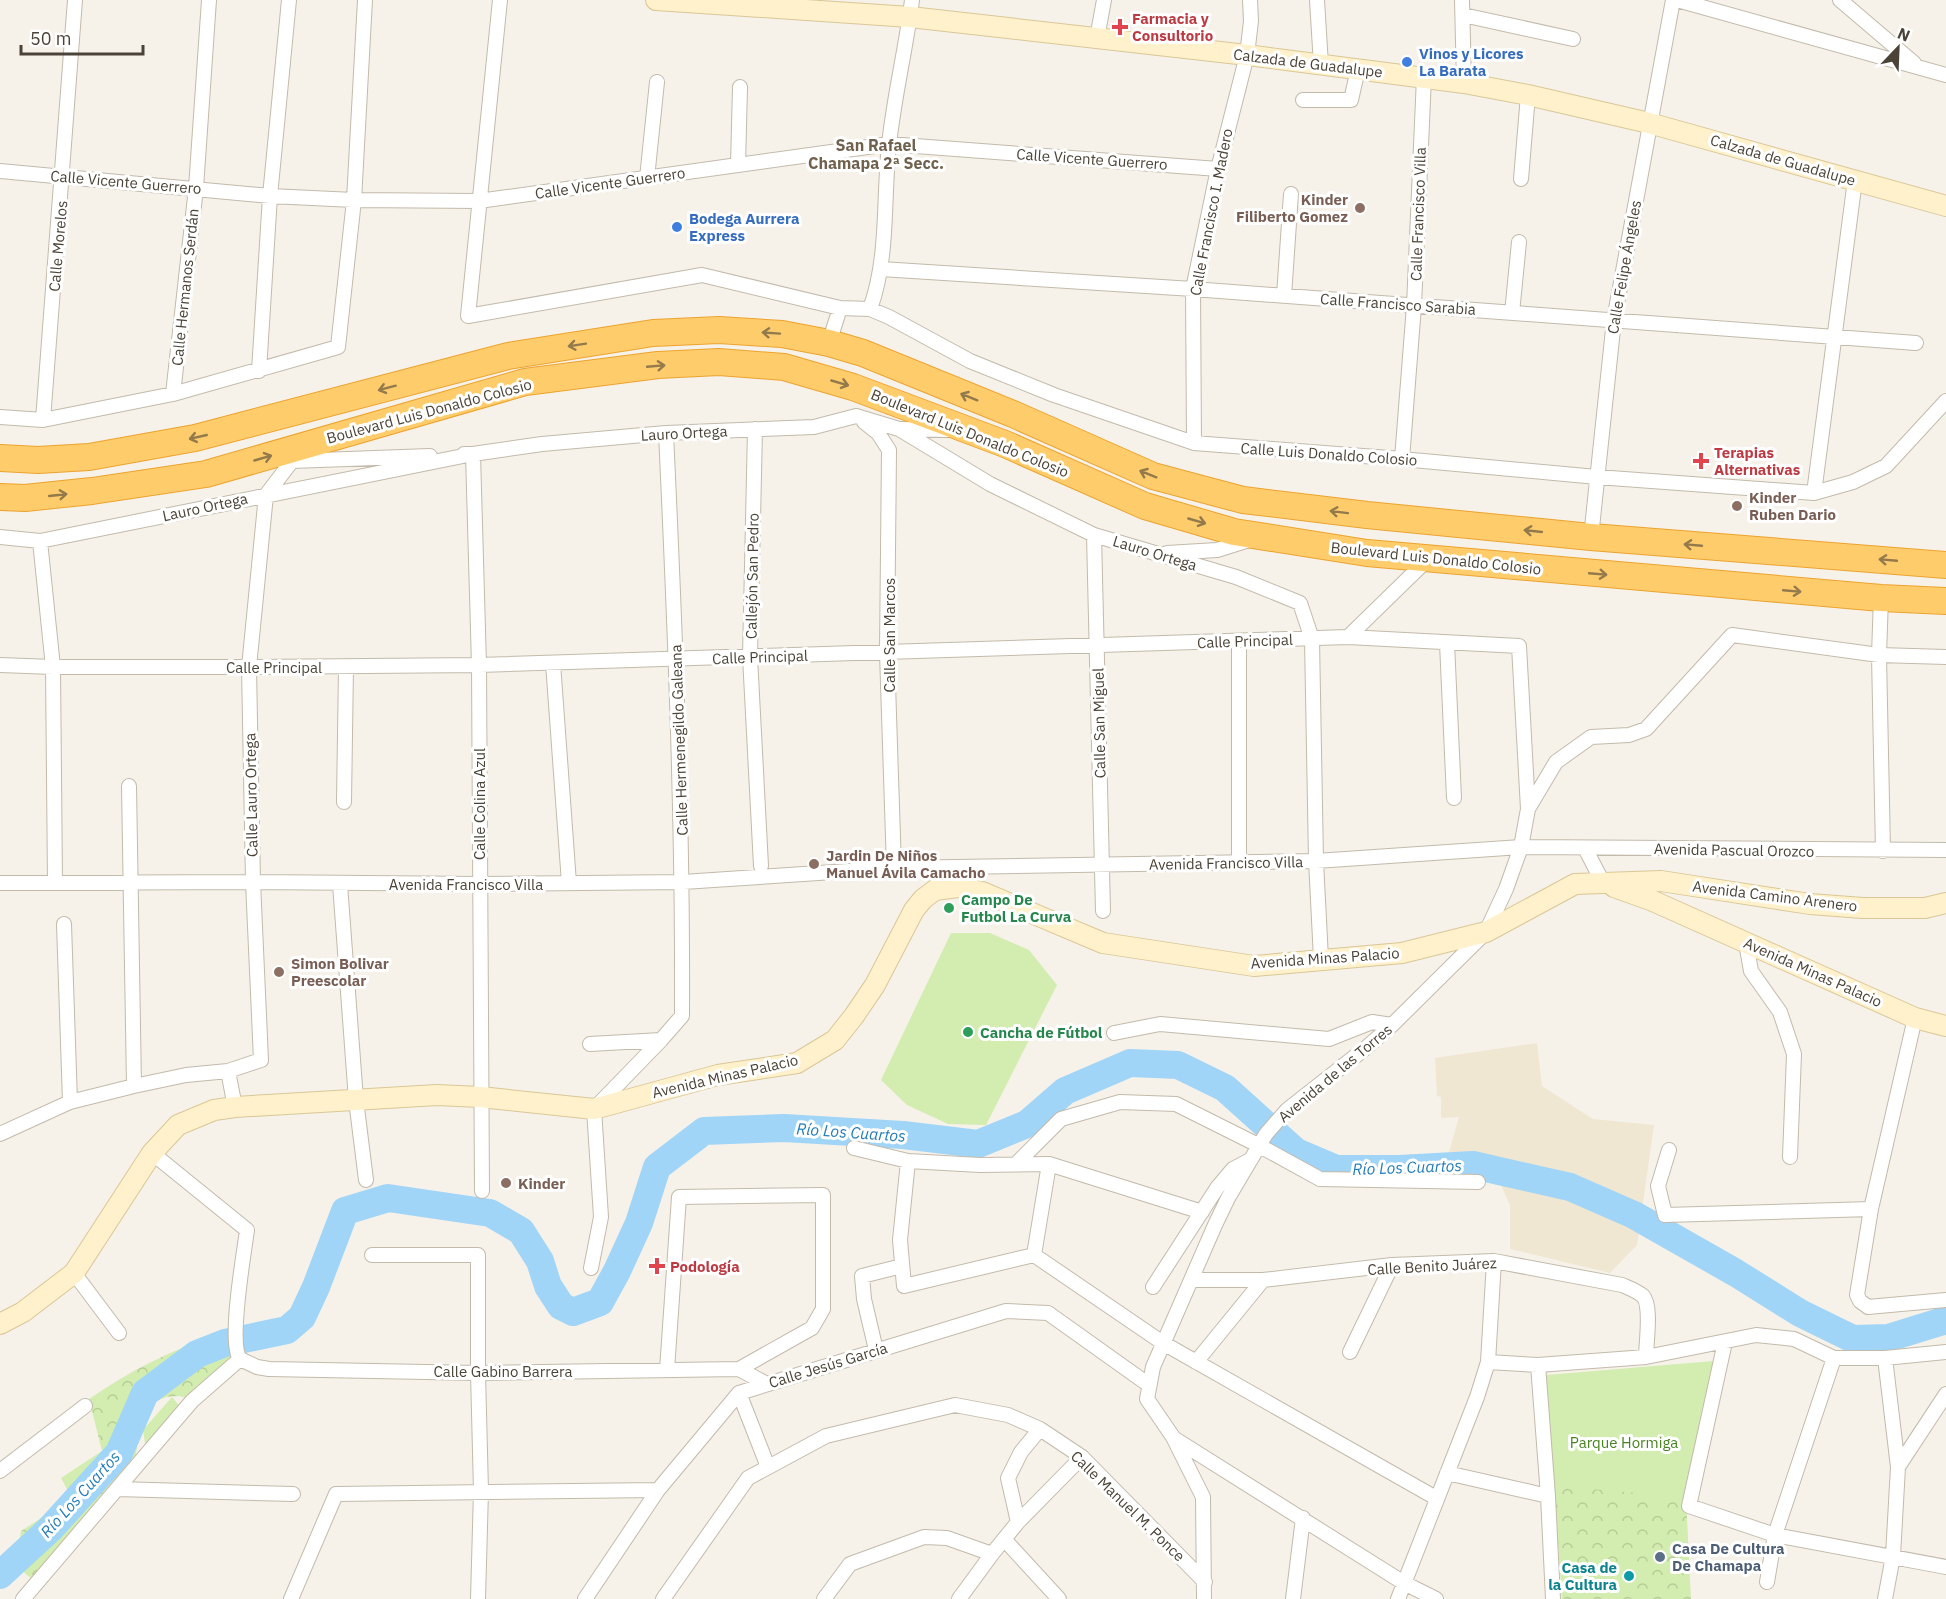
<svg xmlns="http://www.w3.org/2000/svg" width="1946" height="1599" viewBox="0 0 1946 1599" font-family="'IBM Plex Sans',sans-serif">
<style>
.education{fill:#f0e7d2}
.forest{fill:url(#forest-crowns)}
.garden{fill:#d2edaf}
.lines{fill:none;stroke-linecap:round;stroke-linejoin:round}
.river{stroke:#a1d5f7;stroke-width:28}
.street-casing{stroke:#c3baab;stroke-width:16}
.secondary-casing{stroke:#dac796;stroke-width:22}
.highway-casing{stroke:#eca32e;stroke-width:28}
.street{stroke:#fff;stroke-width:14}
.secondary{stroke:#fff1cb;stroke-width:20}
.highway{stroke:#ffcc6c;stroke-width:26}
.oneway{stroke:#937a4c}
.health-dot{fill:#e0444e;stroke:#fff;stroke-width:2}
.shop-dot{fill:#3f7fe0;stroke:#fff;stroke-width:2}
.education-dot{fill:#8d6e63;stroke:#fff;stroke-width:2}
.leisure-dot{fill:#2e9e5b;stroke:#fff;stroke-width:2}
.service-dot{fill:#5c6f8a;stroke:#fff;stroke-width:2}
.culture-dot{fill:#0f9aa8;stroke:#fff;stroke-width:2}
.labels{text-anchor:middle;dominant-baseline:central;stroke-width:6;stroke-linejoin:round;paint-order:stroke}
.health-label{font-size:15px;font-weight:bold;fill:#be3a42;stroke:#fff;text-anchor:start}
.shop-label{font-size:15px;font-weight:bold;fill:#366cbe;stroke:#fff;text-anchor:start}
.street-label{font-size:15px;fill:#4b4337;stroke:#fff}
.education-label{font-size:15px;font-weight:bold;fill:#785e54;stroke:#fff;text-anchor:start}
.leisure-label{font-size:15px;font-weight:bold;fill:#27864d;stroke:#fff;text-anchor:start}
.park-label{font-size:15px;fill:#498323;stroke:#fff}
.service-label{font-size:15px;font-weight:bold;fill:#4e5e75;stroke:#fff;text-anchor:start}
.culture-label{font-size:15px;font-weight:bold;fill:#0d838f;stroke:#fff;text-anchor:end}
.neighbourhood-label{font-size:16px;font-weight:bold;fill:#6f614d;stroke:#fff}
.water-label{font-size:16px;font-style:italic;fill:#247cb9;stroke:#fff}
</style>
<defs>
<pattern id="forest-crowns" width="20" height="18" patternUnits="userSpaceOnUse" patternTransform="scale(1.5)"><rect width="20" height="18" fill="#d2edaf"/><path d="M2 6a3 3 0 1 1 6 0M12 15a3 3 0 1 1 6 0" fill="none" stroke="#b6cc97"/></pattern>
</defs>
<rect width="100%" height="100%" fill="#f6f2ea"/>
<path class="education" d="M1537,1043L1542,1086L1593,1119L1654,1125L1637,1245L1610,1273L1510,1249V1205L1494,1170L1447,1159L1459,1117L1441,1118V1097L1437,1096L1435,1058Z"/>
<path class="forest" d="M221,1335H231L236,1360L192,1399L179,1396L166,1397L154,1402L146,1412L141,1421L135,1460L34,1581L5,1556L19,1544L21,1531L72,1498L61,1478L102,1451L89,1399C130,1371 173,1348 221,1335Z
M1546,1375L1686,1497L1691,1599H1562Z"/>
<path class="garden" d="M951,933H990L1029,950L1057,985L986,1125L948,1124L907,1105L881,1080Z
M1714,1361L1686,1497L1554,1486L1546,1375Z
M172,1397L183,1410L150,1446L145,1443L143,1430Z"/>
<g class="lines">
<path class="river" d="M0,1575L50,1529L119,1453L145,1393L197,1354L225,1343L287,1330L302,1317L316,1287L345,1211L388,1198L490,1213L521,1231L540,1261L548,1286L561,1306L573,1312L600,1302L617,1271L639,1223L657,1167L704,1131L784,1128L903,1135L978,1144L1027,1124L1065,1091L1130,1063L1178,1065L1225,1088L1296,1152L1336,1169H1399L1473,1165L1570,1187L1634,1215L1736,1273L1800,1313L1853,1339L1888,1338L1946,1320"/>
<g class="street-casing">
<path id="street" d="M500,0L468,316L702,275L840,308
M1317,0L1321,65
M1462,0L1464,83
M1677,0L1946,75
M1840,0L1914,63
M1463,15L1573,39
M1097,38L1104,0
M1303,100H1351L1358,69
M738,165L740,87
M0,171L270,196L354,200L479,201L889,144L1218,169
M647,178L657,82
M1521,179L1528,95
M881,269L1193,289L1916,343
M1284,296L1291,194
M870,309L889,317L970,361L1054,395L1194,443L1402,459L1597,477L1814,493L1853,482L1886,466L1946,401
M1512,313L1519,242
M829,343L840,308L870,309C889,257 883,199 889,145C894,96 906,49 912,0
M259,371L270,196L289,0
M173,394L196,188L209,0
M0,417L43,420L173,394L338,347L354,200L365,0
M43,420L75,0
M864,422L878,433L889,450L887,653L894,868
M755,429L750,657L761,866
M901,429L948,430
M1194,443L1193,289L1218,169L1247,55L1251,21L1250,0
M464,454H473L479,665L482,1191
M1402,459L1414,306L1424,77
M1814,493L1855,180
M1094,535L1103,911
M0,537L40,541L473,454L542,444L666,433L814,427L856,416L899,429L990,484L1094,535L1236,577L1300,603L1312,639L1316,861L1321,959
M1591,537L1614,320L1673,0
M40,541L53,667L55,883
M1167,553L1217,550L1252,539
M1881,598L1879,655L1883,851
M1348,637L1428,559
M1239,641V863
M1447,643L1454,798
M553,663L569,883
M0,665L53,667H249L479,665L1348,637L1519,646L1528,809L1521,847L1506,889L1486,932L1392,1025L1367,1047L1287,1110L1266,1134L1228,1198L1215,1225L1153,1367L1147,1399L1173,1437L1203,1497L1204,1599
M129,786L134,1086
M344,802L346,667
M1528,809L1556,762L1591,737L1629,735L1646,729L1732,635L1879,655L1946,657
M1585,848L1603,883
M0,883L253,882L479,884L683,882L894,868L1316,861L1521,847L1946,850
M340,884L356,1100L366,1180
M64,924L70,1102
M1746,943L1751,971L1780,1012L1794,1054L1790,1157
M1915,1018L1871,1209L1857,1295L1860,1301L1868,1307L1946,1300
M1114,1033L1160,1024L1329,1039L1372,1022L1392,1025
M590,1044L661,1040
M228,1071L261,1060L253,882L249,667L266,495L292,461L430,456
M0,1134L70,1102L134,1086L186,1075L228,1071L235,1107
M854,1148L908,1161L980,1165L1049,1164L1202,1212
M1669,1150L1658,1186L1665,1215L1871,1209
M152,1153L247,1230C244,1254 228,1342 240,1359
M908,1161L900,1240L904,1286L1034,1255L1163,1343L1436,1498
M1017,1163L1061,1119L1120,1102L1176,1104L1258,1145L1320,1179L1478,1182
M372,1255H478V1373L481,1491L478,1599
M1034,1255L1049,1164
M591,1268L601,1217L594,1109L661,1040L682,1016C683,821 675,627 666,433
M74,1273L119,1333
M1191,1280H1263L1392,1265L1494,1261L1622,1285C1629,1288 1637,1291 1643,1296C1652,1306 1646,1343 1646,1357
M1153,1287L1217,1188L1233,1169L1250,1160
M1725,1342L1689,1506L1775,1535L1946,1567
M876,1350L864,1299L862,1276L902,1266
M1350,1352L1392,1265
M240,1359L257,1367L269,1369L478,1373L739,1369L765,1383
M1196,1362L1263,1280
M1488,1362L1538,1365L1646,1357L1756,1335L1794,1339L1834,1358H1885L1946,1352
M1538,1365L1548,1496L1553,1599
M667,1370L679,1197L823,1195V1309L812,1328L739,1369
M739,1393L768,1467
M1175,1439L1404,1583L1436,1599
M1898,1467L1946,1394
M0,1471L85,1406
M1447,1473L1548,1496
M117,1489L293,1494
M1018,1522L1008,1478L1021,1452L1040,1429
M1004,1539L1059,1599
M1767,1582L1775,1535L1834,1358
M23,1599L192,1401L240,1359
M291,1599L336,1494L658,1490
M585,1599L658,1490L739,1393L1006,1311L1048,1313L1149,1385
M663,1599L748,1478L826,1436L955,1405L1008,1415L1040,1429L1082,1457L1205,1582
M824,1599L850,1564L924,1537L947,1538L992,1554
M959,1599L992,1554L1018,1522L1082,1457
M1293,1599L1303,1518
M1398,1599L1477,1397L1488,1362L1494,1261
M1885,1599L1893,1556L1898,1467L1885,1358"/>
</g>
<g class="secondary-casing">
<path id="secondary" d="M656,0L910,17L1247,55L1464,83L1528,95L1649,123L1946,206
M1614,887L1653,901L1915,1018L1946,1026
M0,1324L23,1312L74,1273L152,1153L178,1125L214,1110L235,1107L437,1095L480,1097L594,1109L718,1075L797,1063L835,1040L854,1016L875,985L914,910L923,899L935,890L958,887L982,892L1103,943L1254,966L1402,953L1486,932L1575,884L1661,881L1810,904L1863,908H1925L1946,903"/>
</g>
<g class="highway-casing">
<path id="highway" d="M0,458L38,460L89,457L195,438L508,356L653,333L719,330L782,334L829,343L863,353L1013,414L1153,476L1243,500L1367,515L1591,537L1946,565
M0,497L25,498L92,491L206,474L525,382L658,365L719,362L784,367L853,387L1005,444L1145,506L1234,532L1367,553L1881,598L1946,601"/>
</g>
<use href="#street" class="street"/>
<use href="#secondary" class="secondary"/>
<use href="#highway" class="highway"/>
</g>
<defs><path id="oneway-shaft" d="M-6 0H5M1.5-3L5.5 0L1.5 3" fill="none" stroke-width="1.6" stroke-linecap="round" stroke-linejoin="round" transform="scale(1.5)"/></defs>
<g class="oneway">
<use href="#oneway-shaft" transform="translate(771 333) rotate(-176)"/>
<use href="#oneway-shaft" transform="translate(577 345) rotate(171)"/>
<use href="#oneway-shaft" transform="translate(656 366) rotate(-5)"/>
<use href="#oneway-shaft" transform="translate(840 383) rotate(16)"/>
<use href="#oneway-shaft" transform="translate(387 388) rotate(165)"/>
<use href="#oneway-shaft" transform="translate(969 397) rotate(-158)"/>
<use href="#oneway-shaft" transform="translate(198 437) rotate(167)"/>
<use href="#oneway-shaft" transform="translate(263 458) rotate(-16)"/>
<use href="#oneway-shaft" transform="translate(1148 474) rotate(-158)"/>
<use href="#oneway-shaft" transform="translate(58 495) rotate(-6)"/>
<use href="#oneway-shaft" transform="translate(1339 512) rotate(-173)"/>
<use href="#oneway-shaft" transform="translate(1197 521) rotate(16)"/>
<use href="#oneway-shaft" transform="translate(1533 531) rotate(-174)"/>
<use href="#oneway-shaft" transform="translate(1693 545) rotate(-175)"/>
<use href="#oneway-shaft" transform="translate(1888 560) rotate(-175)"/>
<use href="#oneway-shaft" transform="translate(1598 574) rotate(5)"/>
<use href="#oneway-shaft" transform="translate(1792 591) rotate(5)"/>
</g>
<g class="health-dot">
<path d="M1117 18h6v6h6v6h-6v6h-6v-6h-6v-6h6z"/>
<path d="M1698 452h6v6h6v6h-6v6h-6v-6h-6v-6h6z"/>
<path d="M654 1257h6v6h6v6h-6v6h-6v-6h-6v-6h6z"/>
</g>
<g class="shop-dot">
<circle cx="1407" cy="62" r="6"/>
<circle cx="677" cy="227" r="6"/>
</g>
<g class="education-dot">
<circle cx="1360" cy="208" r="6"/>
<circle cx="1737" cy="506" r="6"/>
<circle cx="814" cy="864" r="6"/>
<circle cx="279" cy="972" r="6"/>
<circle cx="506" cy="1183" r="6"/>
</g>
<g class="leisure-dot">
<circle cx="949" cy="908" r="6"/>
<circle cx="968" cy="1032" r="6"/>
</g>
<circle class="service-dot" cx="1660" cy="1557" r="6"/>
<circle class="culture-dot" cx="1629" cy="1576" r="6"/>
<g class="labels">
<g class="health-label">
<text x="1132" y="18">Farmacia y<tspan x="1132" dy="17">Consultorio</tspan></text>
<text x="1714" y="452">Terapias<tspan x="1714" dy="17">Alternativas</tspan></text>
<text x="670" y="1266">Podología</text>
</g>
<g class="shop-label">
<text x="1419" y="53">Vinos y Licores<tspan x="1419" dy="17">La Barata</tspan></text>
<text x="689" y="218">Bodega Aurrera<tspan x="689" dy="17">Express</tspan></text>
</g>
<g class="street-label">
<text transform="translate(1308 63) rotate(7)">Calzada de Guadalupe</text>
<text transform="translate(1092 159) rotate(4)">Calle Vicente Guerrero</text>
<text transform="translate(1783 160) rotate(16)">Calzada de Guadalupe</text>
<text transform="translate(126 182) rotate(5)">Calle Vicente Guerrero</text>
<text transform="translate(610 183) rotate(-8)">Calle Vicente Guerrero</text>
<text transform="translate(1211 212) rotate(-79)">Calle Francisco I. Madero</text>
<text transform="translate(1418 214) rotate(-88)">Calle Francisco Villa</text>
<text transform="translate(58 246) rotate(-85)">Calle Morelos</text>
<text transform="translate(1624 267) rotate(-80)">Calle Felipe Ángeles</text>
<text transform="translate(185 287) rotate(-84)">Calle Hermanos Serdán</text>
<text transform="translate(1398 304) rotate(4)">Calle Francisco Sarabia</text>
<text transform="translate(429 411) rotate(-15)">Boulevard Luis Donaldo Colosio</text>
<text transform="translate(684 433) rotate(-3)">Lauro Ortega</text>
<text transform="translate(970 433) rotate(22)">Boulevard Luis Donaldo Colosio</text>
<text transform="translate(1329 454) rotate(4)">Calle Luis Donaldo Colosio</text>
<text transform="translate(205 507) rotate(-12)">Lauro Ortega</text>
<text transform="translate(1155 553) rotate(17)">Lauro Ortega</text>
<text transform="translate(1436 558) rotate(6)">Boulevard Luis Donaldo Colosio</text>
<text transform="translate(752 576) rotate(-89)">Callejón San Pedro</text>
<text transform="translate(889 635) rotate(-90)">Calle San Marcos</text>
<text transform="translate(1245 641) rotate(-2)">Calle Principal</text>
<text transform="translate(760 657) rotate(-2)">Calle Principal</text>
<text x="274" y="667">Calle Principal</text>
<text transform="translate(1099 723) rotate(-91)">Calle San Miguel</text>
<text transform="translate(679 740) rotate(-92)">Calle Hermenegildo Galeana</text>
<text transform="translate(251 795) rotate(-91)">Calle Lauro Ortega</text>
<text transform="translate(479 804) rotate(-90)">Calle Colina Azul</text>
<text transform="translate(1734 850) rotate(1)">Avenida Pascual Orozco</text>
<text transform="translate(1226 863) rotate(-1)">Avenida Francisco Villa</text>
<text x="466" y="884">Avenida Francisco Villa</text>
<text transform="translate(1775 896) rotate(7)">Avenida Camino Arenero</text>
<text transform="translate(1325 958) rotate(-4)">Avenida Minas Palacio</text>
<text transform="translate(1813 972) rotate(24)">Avenida Minas Palacio</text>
<text transform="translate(1335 1073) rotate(-40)">Avenida de las Torres</text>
<text transform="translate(725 1076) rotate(-13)">Avenida Minas Palacio</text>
<text transform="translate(1432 1266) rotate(-3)">Calle Benito Juárez</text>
<text transform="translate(828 1365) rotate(-17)">Calle Jesús García</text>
<text x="503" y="1371">Calle Gabino Barrera</text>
<text transform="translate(1128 1506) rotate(44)">Calle Manuel M. Ponce</text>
</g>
<g class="education-label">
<text x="1348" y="199" text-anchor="end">Kinder<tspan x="1348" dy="17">Filiberto Gomez</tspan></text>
<text x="1749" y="497">Kinder<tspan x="1749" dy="17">Ruben Dario</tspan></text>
<text x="826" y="855">Jardin De Niños<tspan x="826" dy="17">Manuel Ávila Camacho</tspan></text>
<text x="291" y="963">Simon Bolivar<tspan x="291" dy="17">Preescolar</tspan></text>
<text x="518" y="1183">Kinder</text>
</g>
<g class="leisure-label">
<text x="961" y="899">Campo De<tspan x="961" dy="17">Futbol La Curva</tspan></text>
<text x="980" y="1032">Cancha de Fútbol</text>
</g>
<g class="park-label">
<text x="1624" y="1442">Parque Hormiga</text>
</g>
<g class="service-label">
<text x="1672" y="1548">Casa De Cultura<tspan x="1672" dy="17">De Chamapa</tspan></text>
</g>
<g class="culture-label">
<text x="1617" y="1567">Casa de<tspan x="1617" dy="17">la Cultura</tspan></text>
</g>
<g class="neighbourhood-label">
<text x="876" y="145">San Rafael<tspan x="876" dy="18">Chamapa 2ª Secc.</tspan></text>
</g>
<g class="water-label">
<text transform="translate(851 1132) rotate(4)">Río Los Cuartos</text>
<text transform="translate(1407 1167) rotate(-2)">Río Los Cuartos</text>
<text transform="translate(80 1494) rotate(-48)">Río Los Cuartos</text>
</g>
</g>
<g transform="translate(1898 48) rotate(23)" stroke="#ffffff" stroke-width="4.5" paint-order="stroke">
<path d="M0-4.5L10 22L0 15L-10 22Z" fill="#4b4337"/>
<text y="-9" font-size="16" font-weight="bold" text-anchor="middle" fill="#4b4337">N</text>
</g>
<path d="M21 45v9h122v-9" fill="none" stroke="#4b4337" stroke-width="3"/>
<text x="30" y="45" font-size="18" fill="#4b4337" stroke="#ffffff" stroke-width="4.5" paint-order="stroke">50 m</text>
</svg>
